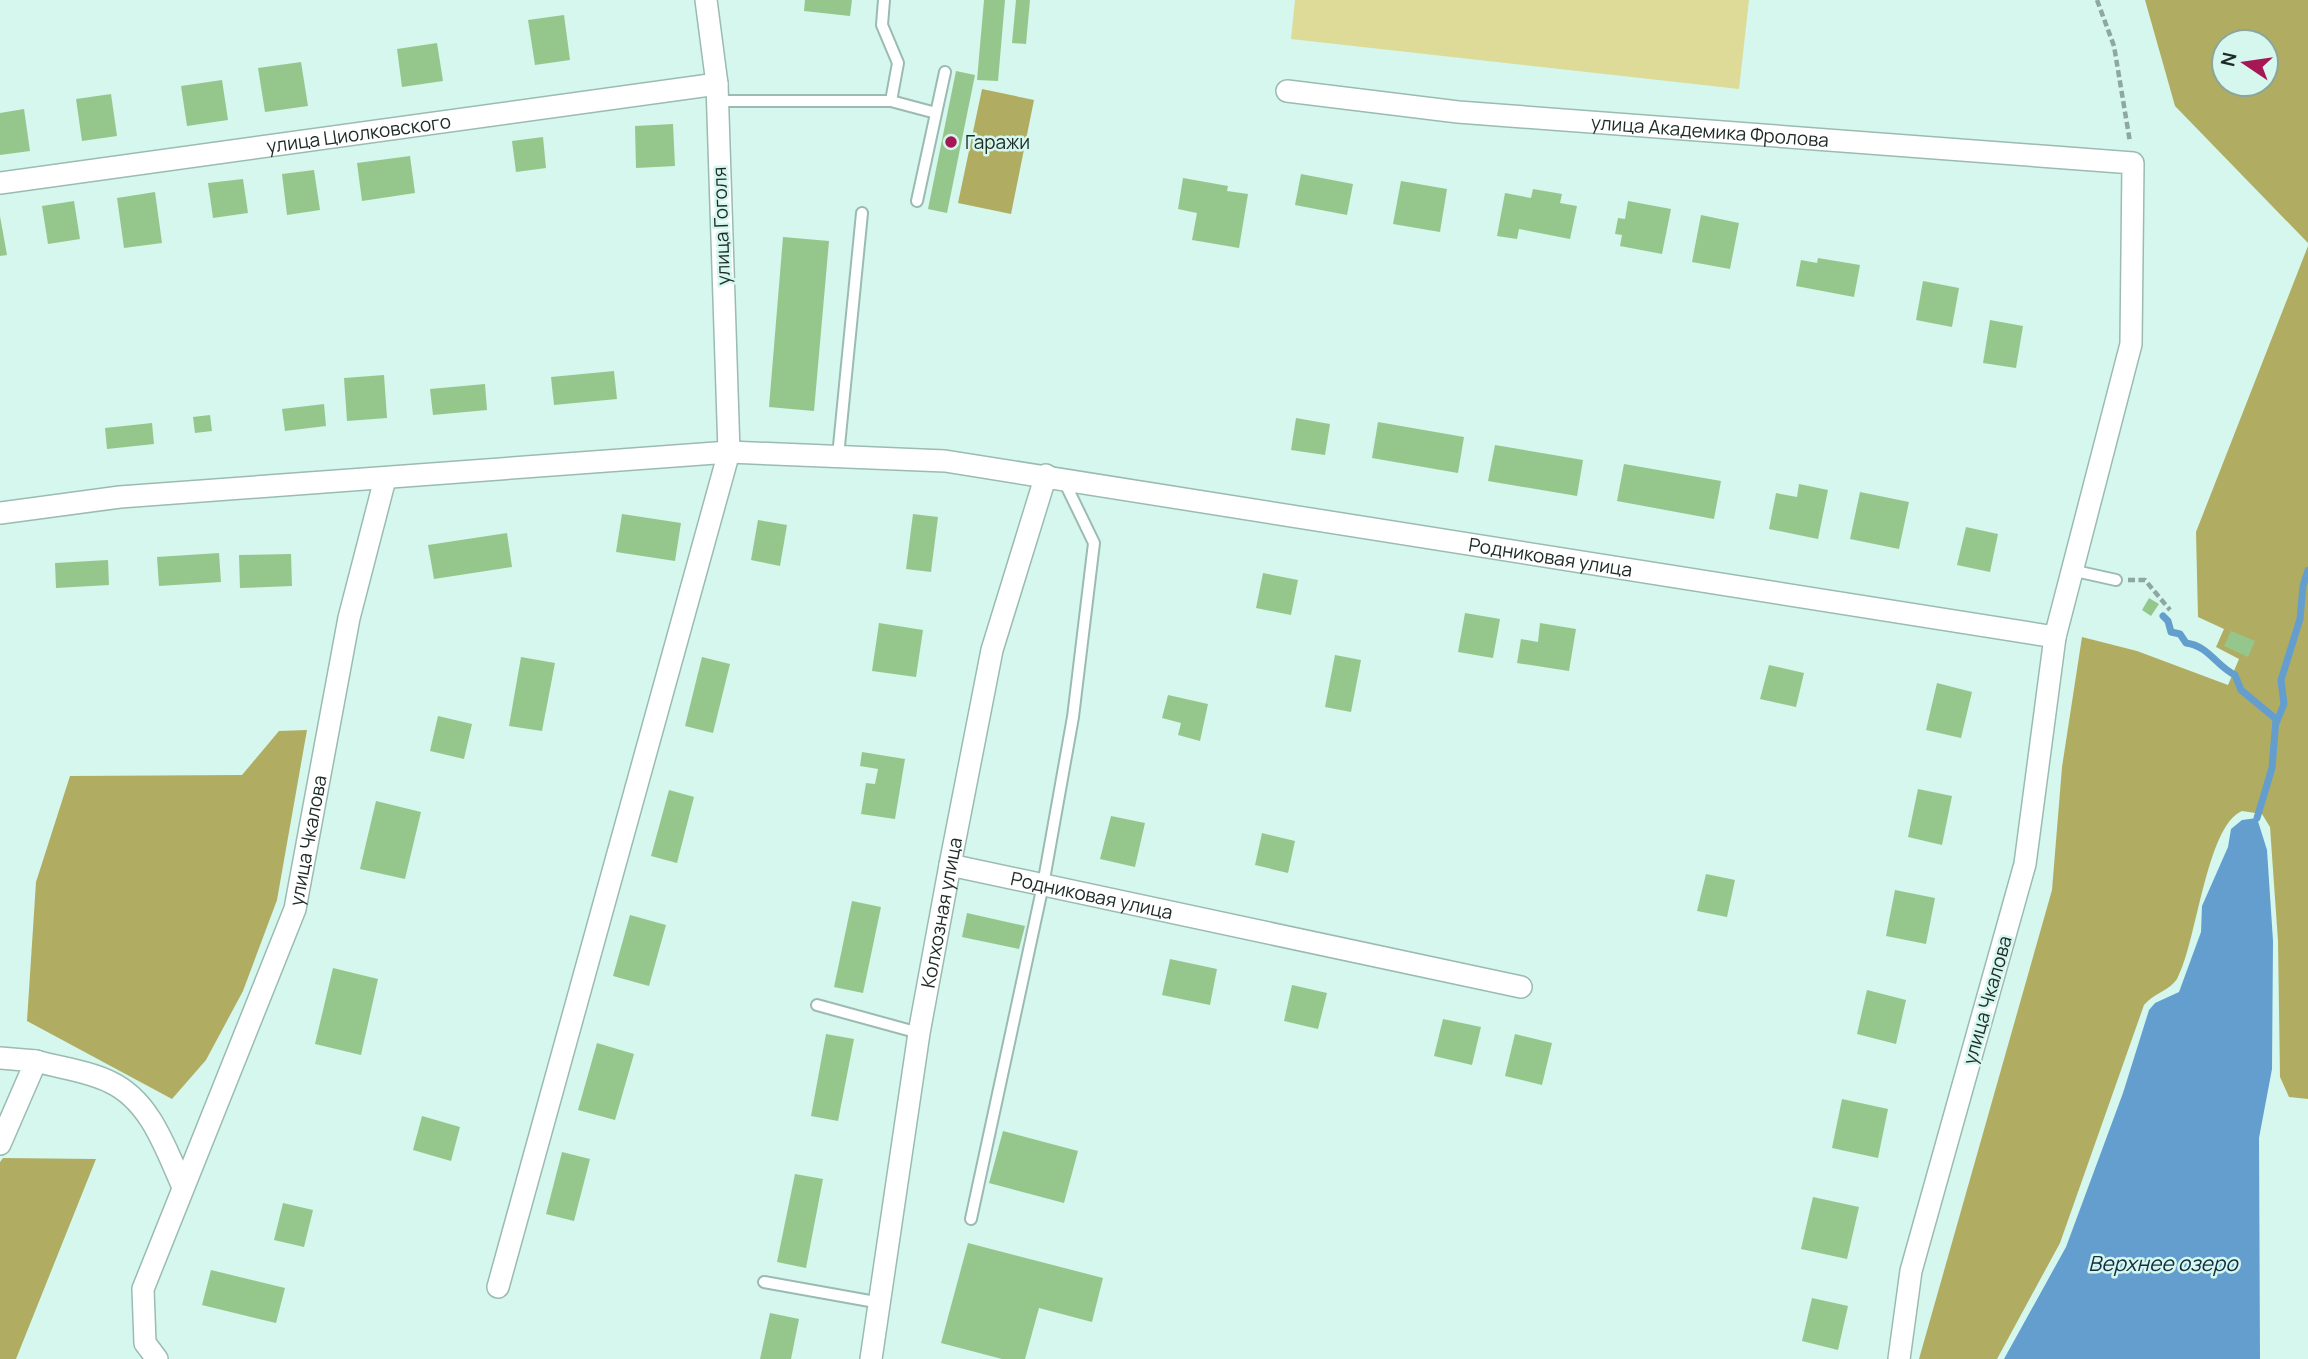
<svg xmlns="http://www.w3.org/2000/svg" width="2308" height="1359" viewBox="0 0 2308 1359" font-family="Manrope,sans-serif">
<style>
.green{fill:#dedb98}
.forest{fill:#b0ad63;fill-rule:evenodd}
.water{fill:#639ecf}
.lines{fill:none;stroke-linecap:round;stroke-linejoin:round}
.stream{stroke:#639ecf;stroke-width:7}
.building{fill:#95c78d}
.lane-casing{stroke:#9bbbb2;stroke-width:14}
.street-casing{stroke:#9bbbb2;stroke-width:24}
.path{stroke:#8ea8a0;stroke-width:4.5;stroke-dasharray:7 3.5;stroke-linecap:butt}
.lane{stroke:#fff;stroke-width:10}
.street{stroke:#fff;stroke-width:21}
.poi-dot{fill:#a71755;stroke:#d5f7ed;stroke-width:2.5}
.labels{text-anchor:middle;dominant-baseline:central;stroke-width:5;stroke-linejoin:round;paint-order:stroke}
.street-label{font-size:19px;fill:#1d2a26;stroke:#d5f7ed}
.poi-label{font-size:19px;fill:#1d2a26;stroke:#d5f7ed;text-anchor:start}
.water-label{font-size:21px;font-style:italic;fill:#122c41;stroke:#d5f7ed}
</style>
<rect width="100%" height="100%" fill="#d5f7ed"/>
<path class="green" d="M1295,0H1749L1739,89L1291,39Z"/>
<path class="forest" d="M2145,0H2308V243L2175,106ZM2224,42H2266V84H2224Z
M982,89L1034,100L1011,214L958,203Z
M2308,246V1099L2289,1097L2280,1077L2278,941L2270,827L2262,814L2242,811C2206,826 2197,943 2177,979C2170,990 2153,994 2144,1005L2060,1243L1997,1359H1919L2052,890L2062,767L2082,637L2137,651L2228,685L2239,659L2216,647L2224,629L2198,617L2196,532Z
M307,730L277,900L243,991L206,1060L172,1099L27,1021L36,882L70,776L242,775L279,731Z
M3,1158L96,1159L16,1359H0V1162Z"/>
<path class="water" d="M2257,818L2267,850L2273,941L2272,1069L2259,1138L2260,1359H2004L2066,1247L2123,1093L2149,1010L2155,1003L2179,992L2201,932L2202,906L2228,847L2231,829L2242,820Z"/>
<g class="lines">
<path class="stream" d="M2163,616L2168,621L2171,632L2180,634L2186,643C2209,646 2216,666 2235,675L2241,690L2276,719L2272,768L2257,818
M2277,721L2284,704L2281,680L2300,619L2303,586L2308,570"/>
</g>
<path class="building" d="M805,0H852L850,16L804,11Z
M984,0H1005L998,81L977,80Z
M1016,0H1030L1026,44L1012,43Z
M564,15L570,60L535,65L528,20Z
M437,43L443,81L402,87L397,49Z
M301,62L308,106L265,112L258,68Z
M956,71L975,75L947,213L928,209Z
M222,80L228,120L187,126L181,86Z
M111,94L117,136L82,141L76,99Z
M24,109L30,151L0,155V113Z
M673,124L675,166L636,168L635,126Z
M543,137L546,168L516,172L512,141Z
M410,156L415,193L362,201L357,163Z
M314,170L320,210L287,215L282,174Z
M1301,174L1353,184L1347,215L1295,205Z
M1183,178L1228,186L1227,191L1248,194L1239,248L1192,240L1197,213L1178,209Z
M243,179L248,213L213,218L208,183Z
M1401,181L1447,189L1440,232L1393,224Z
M1533,189L1562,194L1560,203L1577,206L1570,239L1519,229L1517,239L1497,236L1505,193L1531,198Z
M155,192L162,243L124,248L117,198Z
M74,201L80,239L48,244L42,206Z
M1628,201L1671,209L1662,254L1620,246L1622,235L1615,234L1618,218L1625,219Z
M1701,215L1739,223L1730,269L1692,262Z
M0,216L7,255L0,256Z
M783,237L829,241L814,411L769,407Z
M1818,258L1860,265L1854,297L1796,286L1801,260L1817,263Z
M1923,281L1959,288L1952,327L1916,320Z
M1990,320L2023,326L2016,368L1983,363Z
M614,371L617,399L554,405L551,377Z
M384,375L387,418L347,421L344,378Z
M485,384L487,410L433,415L430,389Z
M324,404L326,426L285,431L282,409Z
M210,415L212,431L195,433L193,417Z
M1296,418L1330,424L1325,455L1291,450Z
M1378,422L1464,437L1458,473L1372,458Z
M152,423L154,444L107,449L105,428Z
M1495,445L1583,460L1577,496L1488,481Z
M1624,464L1721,481L1714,519L1617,501Z
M1799,484L1828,490L1818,539L1769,529L1776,493L1797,497Z
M1860,492L1909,502L1899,549L1850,539Z
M622,514L681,523L675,561L616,552Z
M913,514L938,517L931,572L906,569Z
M758,520L787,525L780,566L751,560Z
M1966,527L1998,534L1990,572L1957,565Z
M507,533L512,567L434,579L428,545Z
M219,553L221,582L159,586L157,557Z
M291,554L292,586L240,588L239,555Z
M108,560L109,585L56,588L55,563Z
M1263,573L1298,580L1291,615L1256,608Z
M2149,598L2159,604L2151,616L2142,610Z
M1465,613L1500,619L1493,658L1458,652Z
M879,623L923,630L916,677L872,671Z
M1540,623L1576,629L1569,671L1517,663L1521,639L1538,642Z
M2231,631L2255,641L2248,657L2224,646Z
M1335,655L1361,660L1351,712L1325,707Z
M521,657L555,663L542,731L509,726Z
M702,657L730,664L713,733L685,726Z
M1769,665L1804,673L1796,707L1760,699Z
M1937,683L1972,692L1961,738L1926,730Z
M1168,695L1208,704L1200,741L1178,735L1181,723L1162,718Z
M438,716L472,724L464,759L430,751Z
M862,752L905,759L895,819L861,814L866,783L875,784L878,769L860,766Z
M1918,789L1952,796L1942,845L1908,837Z
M669,790L694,797L677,863L651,856Z
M376,801L421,812L405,879L360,869Z
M1111,816L1145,823L1135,867L1100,859Z
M1262,833L1295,841L1288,873L1255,865Z
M1706,874L1735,880L1727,917L1697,911Z
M1895,890L1935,898L1926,944L1886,936Z
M852,901L881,907L863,993L834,987Z
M967,913L1025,926L1019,949L962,937Z
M630,915L666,925L649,986L613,976Z
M1170,959L1217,969L1210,1005L1162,995Z
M333,968L378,979L361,1055L315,1044Z
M1292,985L1327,993L1318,1029L1284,1021Z
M1867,990L1906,1000L1896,1044L1857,1034Z
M1443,1019L1481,1027L1472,1065L1434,1056Z
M826,1034L854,1039L838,1121L811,1116Z
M1515,1034L1552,1043L1542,1085L1505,1076Z
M597,1043L634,1054L615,1120L578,1110Z
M1842,1099L1888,1109L1878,1158L1832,1148Z
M422,1116L460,1127L451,1161L413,1150Z
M1003,1131L1078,1151L1064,1203L989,1183Z
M562,1152L590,1159L574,1221L546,1214Z
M795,1174L823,1179L806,1268L777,1262Z
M1813,1197L1859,1207L1847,1259L1801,1249Z
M283,1203L313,1210L304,1247L274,1240Z
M968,1243L1103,1278L1092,1322L1039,1308L1025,1359H1002L941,1343Z
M211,1270L285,1288L276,1323L202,1305Z
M1812,1298L1848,1306L1838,1350L1802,1341Z
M770,1313L799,1319L791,1359H760Z"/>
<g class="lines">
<g class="lane-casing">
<path id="lane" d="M717,101H891L898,63L882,25L884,0
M891,101L936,113
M917,201L945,72
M838,456L862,213
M2071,570L2116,580
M817,1005L919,1033
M971,1219L1043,885L1073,717L1094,543L1064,481
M764,1282L881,1303"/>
</g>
<g class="street-casing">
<g id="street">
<path id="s1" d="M1287,91L1458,112L2133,163L2131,344L2055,637L2025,864L1911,1271L1899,1359"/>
<path id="s2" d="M0,183L717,84"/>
<path id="s3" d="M0,513L120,497L729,452L945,461L2055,637"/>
<path id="s4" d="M950,865L1521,987"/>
<path d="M0,1058L36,1061L0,1144"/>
<path d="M36,1061C60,1068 88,1071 110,1082C151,1101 166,1150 183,1187"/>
<path d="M498,1287L729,452L717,84L706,0"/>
<path id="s5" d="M157,1359L145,1343L143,1289L295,909L349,618L385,479"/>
<path id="s6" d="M871,1359L919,1033L950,865L992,650L1046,475"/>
</g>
</g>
<path class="path" d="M2097,0L2114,46L2130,142
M2128,580H2145L2170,610"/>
<use href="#lane" class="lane"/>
<use href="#street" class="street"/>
</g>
<circle class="poi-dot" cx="951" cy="142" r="7"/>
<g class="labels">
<g class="street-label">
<text stroke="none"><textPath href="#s1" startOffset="425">улица Академика Фролова</textPath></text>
<text stroke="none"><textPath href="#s2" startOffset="362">улица Циолковского</textPath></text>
<text transform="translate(721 226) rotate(-92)">улица Гоголя</text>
<text stroke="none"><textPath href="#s3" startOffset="1561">Родниковая улица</textPath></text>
<text stroke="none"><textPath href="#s5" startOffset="553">улица Чкалова</textPath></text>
<text stroke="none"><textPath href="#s4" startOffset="145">Родниковая улица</textPath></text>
<text stroke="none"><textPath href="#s6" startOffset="452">Колхозная улица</textPath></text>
<text transform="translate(1987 1000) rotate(-74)">улица Чкалова</text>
</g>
<g class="poi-label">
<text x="965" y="142">Гаражи</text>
</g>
<g class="water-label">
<text x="2163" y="1263">Верхнее озеро</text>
</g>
</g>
<g transform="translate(2245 63) rotate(283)"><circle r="33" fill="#d5f7ed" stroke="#8ba59d" stroke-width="2"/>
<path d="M0-5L12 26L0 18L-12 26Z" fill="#a71755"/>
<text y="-10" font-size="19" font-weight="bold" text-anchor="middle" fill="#1d2a26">N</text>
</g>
</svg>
